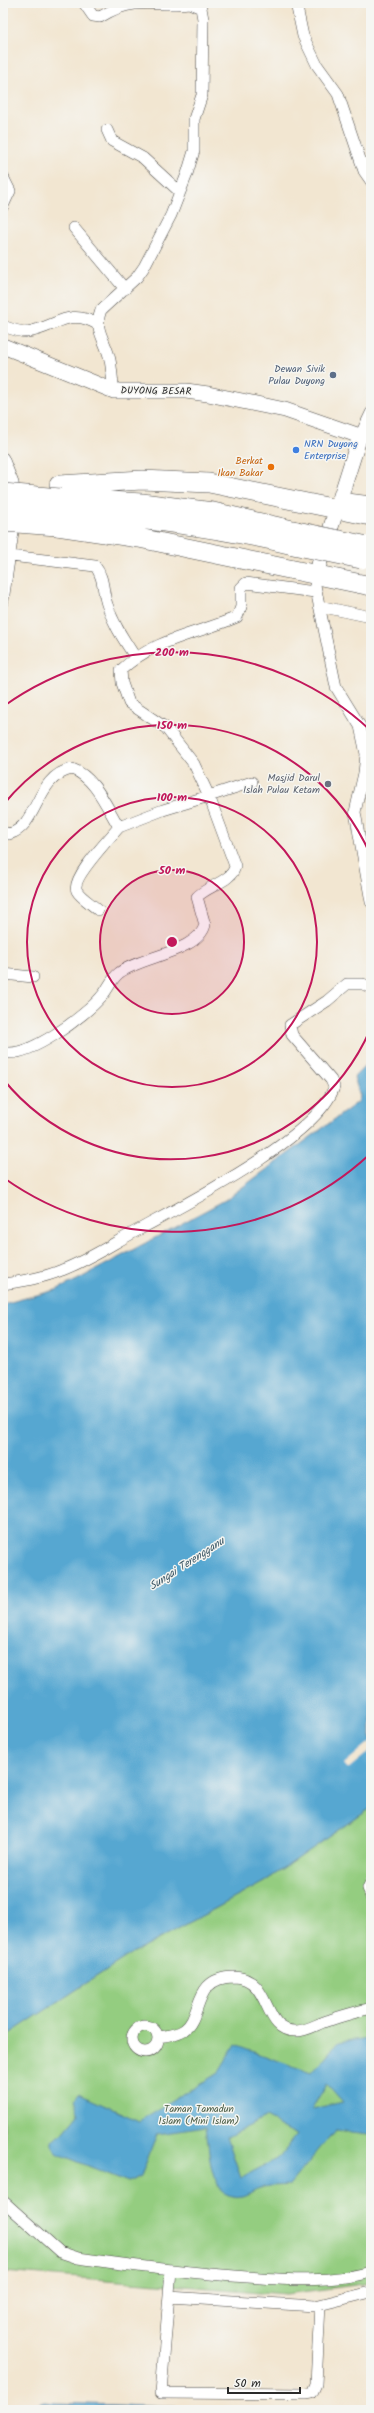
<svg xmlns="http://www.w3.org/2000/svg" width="374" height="2413" viewBox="0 0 374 2413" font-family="Kalam,sans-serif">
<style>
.green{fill:#94cd80;stroke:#607c56}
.water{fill:#57a7d1;stroke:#41697e;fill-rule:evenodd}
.pier{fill:#f2e6d1}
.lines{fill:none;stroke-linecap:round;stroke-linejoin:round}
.street-casing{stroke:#494744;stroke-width:12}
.secondary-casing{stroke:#494744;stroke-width:16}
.highway-casing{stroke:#494744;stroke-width:20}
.street{stroke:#fff;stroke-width:11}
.secondary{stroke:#fff;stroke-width:15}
.highway{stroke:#fff;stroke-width:19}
.highway-bridge-casing{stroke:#494744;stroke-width:20;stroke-linecap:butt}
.highway-bridge{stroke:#fff;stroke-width:19}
.ring{fill:none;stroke:#c2185b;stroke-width:2}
.service-dot{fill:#5c6f8a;stroke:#f6f6f2;stroke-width:1.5}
.shop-dot{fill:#3f7fe0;stroke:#f6f6f2;stroke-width:1.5}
.food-dot{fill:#e8710a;stroke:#f6f6f2;stroke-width:1.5}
.worship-dot{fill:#6b7280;stroke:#f6f6f2;stroke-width:1.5}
.labels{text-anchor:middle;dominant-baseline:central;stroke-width:3;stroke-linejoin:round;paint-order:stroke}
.service-label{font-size:10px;fill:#4e5e75;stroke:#f6f6f2;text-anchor:end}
.street-label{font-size:10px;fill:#2b2b2b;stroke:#f6f6f2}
.shop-label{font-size:10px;fill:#366cbe;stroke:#f6f6f2;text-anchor:start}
.food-label{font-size:10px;fill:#c56008;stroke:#f6f6f2;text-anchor:end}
.worship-label{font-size:10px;fill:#5b616d;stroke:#f6f6f2;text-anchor:end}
.park-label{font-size:10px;fill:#4a5c44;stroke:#f6f6f2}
.water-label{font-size:11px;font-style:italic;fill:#3a5665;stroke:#f6f6f2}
.centre{fill:#c2185b;stroke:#f6f6f2;stroke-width:2}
.ring-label{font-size:12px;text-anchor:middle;font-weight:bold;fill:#c2185b;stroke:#f6f6f2;stroke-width:3;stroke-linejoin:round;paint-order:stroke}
</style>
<rect width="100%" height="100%" fill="#f6f6f2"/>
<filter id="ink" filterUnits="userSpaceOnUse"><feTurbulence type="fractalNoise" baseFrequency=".025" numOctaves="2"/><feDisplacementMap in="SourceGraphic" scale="8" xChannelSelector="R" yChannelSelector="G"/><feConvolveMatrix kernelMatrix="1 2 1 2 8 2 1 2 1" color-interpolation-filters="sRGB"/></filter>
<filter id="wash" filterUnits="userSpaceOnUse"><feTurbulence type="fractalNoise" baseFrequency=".012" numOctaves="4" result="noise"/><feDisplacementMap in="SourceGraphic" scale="16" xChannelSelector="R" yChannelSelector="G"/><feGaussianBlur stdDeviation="0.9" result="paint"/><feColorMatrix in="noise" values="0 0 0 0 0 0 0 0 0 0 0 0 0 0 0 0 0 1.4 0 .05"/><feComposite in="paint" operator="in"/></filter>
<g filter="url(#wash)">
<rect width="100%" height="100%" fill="#f2e6d1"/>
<path class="green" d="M371,1808V2283L286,2294L3,2272V2038L126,1957L264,1882Z"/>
<path class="water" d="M371,1060V1808L264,1882L126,1957L3,2038V1304L56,1290L77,1280L225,1200L358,1102L360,1096L354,1077Z
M371,2038V2133L369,2134L335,2130L290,2185C281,2186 269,2185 260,2188C254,2189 249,2195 243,2196C207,2203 210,2148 206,2127L157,2134L141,2176L128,2182L56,2153L52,2147V2140L65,2131L79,2114L74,2099L79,2094L139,2121L218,2073L235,2045L312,2073L338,2042ZM327,2084L343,2102L312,2109V2108ZM265,2118L297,2135L280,2157L241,2178L227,2137Z
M45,2402L56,2403L268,2410H18Z"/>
<path class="pier" d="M371,1741V1750L348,1769L344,1764Z"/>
</g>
<g filter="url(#ink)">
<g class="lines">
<g class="street-casing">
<path id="street" d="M84,3L93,16L100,17C110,11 122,5 135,4C153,2 169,6 188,3
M296,3L303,36L317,65L338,94L364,171L371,181
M107,130L112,141L143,158L180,192
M3,177L10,191L3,206
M74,228L125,289
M3,326C11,329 19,332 27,332C55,328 69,307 97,324
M114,391C112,380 112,370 110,360C106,340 93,330 101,310L137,277L144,267L171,215L187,174L194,151V119L202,95L203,19L201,8L189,3
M360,436L371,413
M3,458L13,483L15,499
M340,498L371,502
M11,556L95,566C105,578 102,593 108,607C114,626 125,641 135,657
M315,585L336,687L360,726L366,754L364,773L355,812L371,902
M3,601L15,519
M319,606L371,617
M119,827L163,810L209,796L194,764L166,728L129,703L122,683L121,670C156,638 195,635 237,617L241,607V588L246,583L315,592
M3,832L9,834C39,826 35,776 72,769C95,777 107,808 119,827C111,837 70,879 77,891C81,898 92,904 98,910
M3,974L33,977
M3,1052C27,1060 86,1015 101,997C108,990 111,979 119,973C139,957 198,952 205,925L197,897C207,886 233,881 235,866L209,796L252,782
M3,1284C23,1281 43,1278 62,1270C89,1260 115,1242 140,1229C186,1204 319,1136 334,1087L331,1080L292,1035L290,1025L327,1001L347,984H363L371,988
M371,1882L368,1888L371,1897
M132 2039a13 13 0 1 1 26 0a13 13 0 1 1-26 0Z
M158,2037C166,2036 176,2035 184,2030C203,2017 192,1977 234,1977C273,1978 261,2032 296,2031C308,2031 318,2023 330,2020C344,2015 357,2012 371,2008
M3,2201L60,2252L78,2258C134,2266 190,2273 247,2277C289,2280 330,2283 371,2272
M171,2270L161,2393L306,2394L312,2393L316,2384L320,2305
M169,2297L315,2306L371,2292"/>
</g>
<g class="secondary-casing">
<path id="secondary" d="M3,346L114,391H186L208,394L285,410L360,436L316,574"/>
</g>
<g class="highway-casing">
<path id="highway" d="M59,485L142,480L209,483L371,516
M60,498L142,503L213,512L297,531
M60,513C141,518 214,526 293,545
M57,526L139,538L371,586"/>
</g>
<use href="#street" class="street"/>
<use href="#secondary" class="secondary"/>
<use href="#highway" class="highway"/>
<g class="highway-bridge-casing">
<path id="highway-bridge" d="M3,493L60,498
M3,508L60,513
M3,522L57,526
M297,531L363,545
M293,545L361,559"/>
</g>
<use href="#highway-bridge" class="highway-bridge"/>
</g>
</g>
<circle cx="172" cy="942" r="72" fill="#c2185b" fill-opacity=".12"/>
<g class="ring">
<circle cx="172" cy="942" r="72"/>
<circle cx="172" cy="942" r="145"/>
<path d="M370 1030A217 217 0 0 1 3 1079M3 805A217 217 0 0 1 370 854"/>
<path d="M370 1154A290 290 0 0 1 4 1178M4 706A290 290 0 0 1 370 730"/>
</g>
<circle class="service-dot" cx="333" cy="375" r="4"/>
<circle class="shop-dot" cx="296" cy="450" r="4"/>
<circle class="food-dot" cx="271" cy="467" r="4"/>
<circle class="worship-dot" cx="328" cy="784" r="4"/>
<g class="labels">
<g class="service-label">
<text x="325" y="369">Dewan Sivik<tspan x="325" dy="12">Pulau Duyong</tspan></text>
</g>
<g class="street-label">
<text transform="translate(156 391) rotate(1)">DUYONG BESAR</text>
</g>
<g class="shop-label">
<text x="304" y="444">NRN Duyong<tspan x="304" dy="12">Enterprise</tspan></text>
</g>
<g class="food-label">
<text x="263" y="461">Berkat<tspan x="263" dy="12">Ikan Bakar</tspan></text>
</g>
<g class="worship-label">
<text x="320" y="778">Masjid Darul<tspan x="320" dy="12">Islah Pulau Ketam</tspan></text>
</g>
<g class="park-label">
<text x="199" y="2109">Taman Tamadun<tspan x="199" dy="12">Islam (Mini Islam)</tspan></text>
</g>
<g class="water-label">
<text transform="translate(187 1564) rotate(-33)">Sungai Terengganu</text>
</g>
</g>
<circle cx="172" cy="942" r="6" class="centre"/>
<g class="ring-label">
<text x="172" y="656">200 m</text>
<text x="172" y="729">150 m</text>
<text x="172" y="801">100 m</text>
<text x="172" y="874">50 m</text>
</g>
<rect width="374" height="2413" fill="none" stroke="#f6f6f2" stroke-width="16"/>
<path d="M228 2387v6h72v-6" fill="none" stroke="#2b2b2b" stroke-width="2"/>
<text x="234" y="2387" font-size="12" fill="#2b2b2b" stroke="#f6f6f2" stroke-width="3" paint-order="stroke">50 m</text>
</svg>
